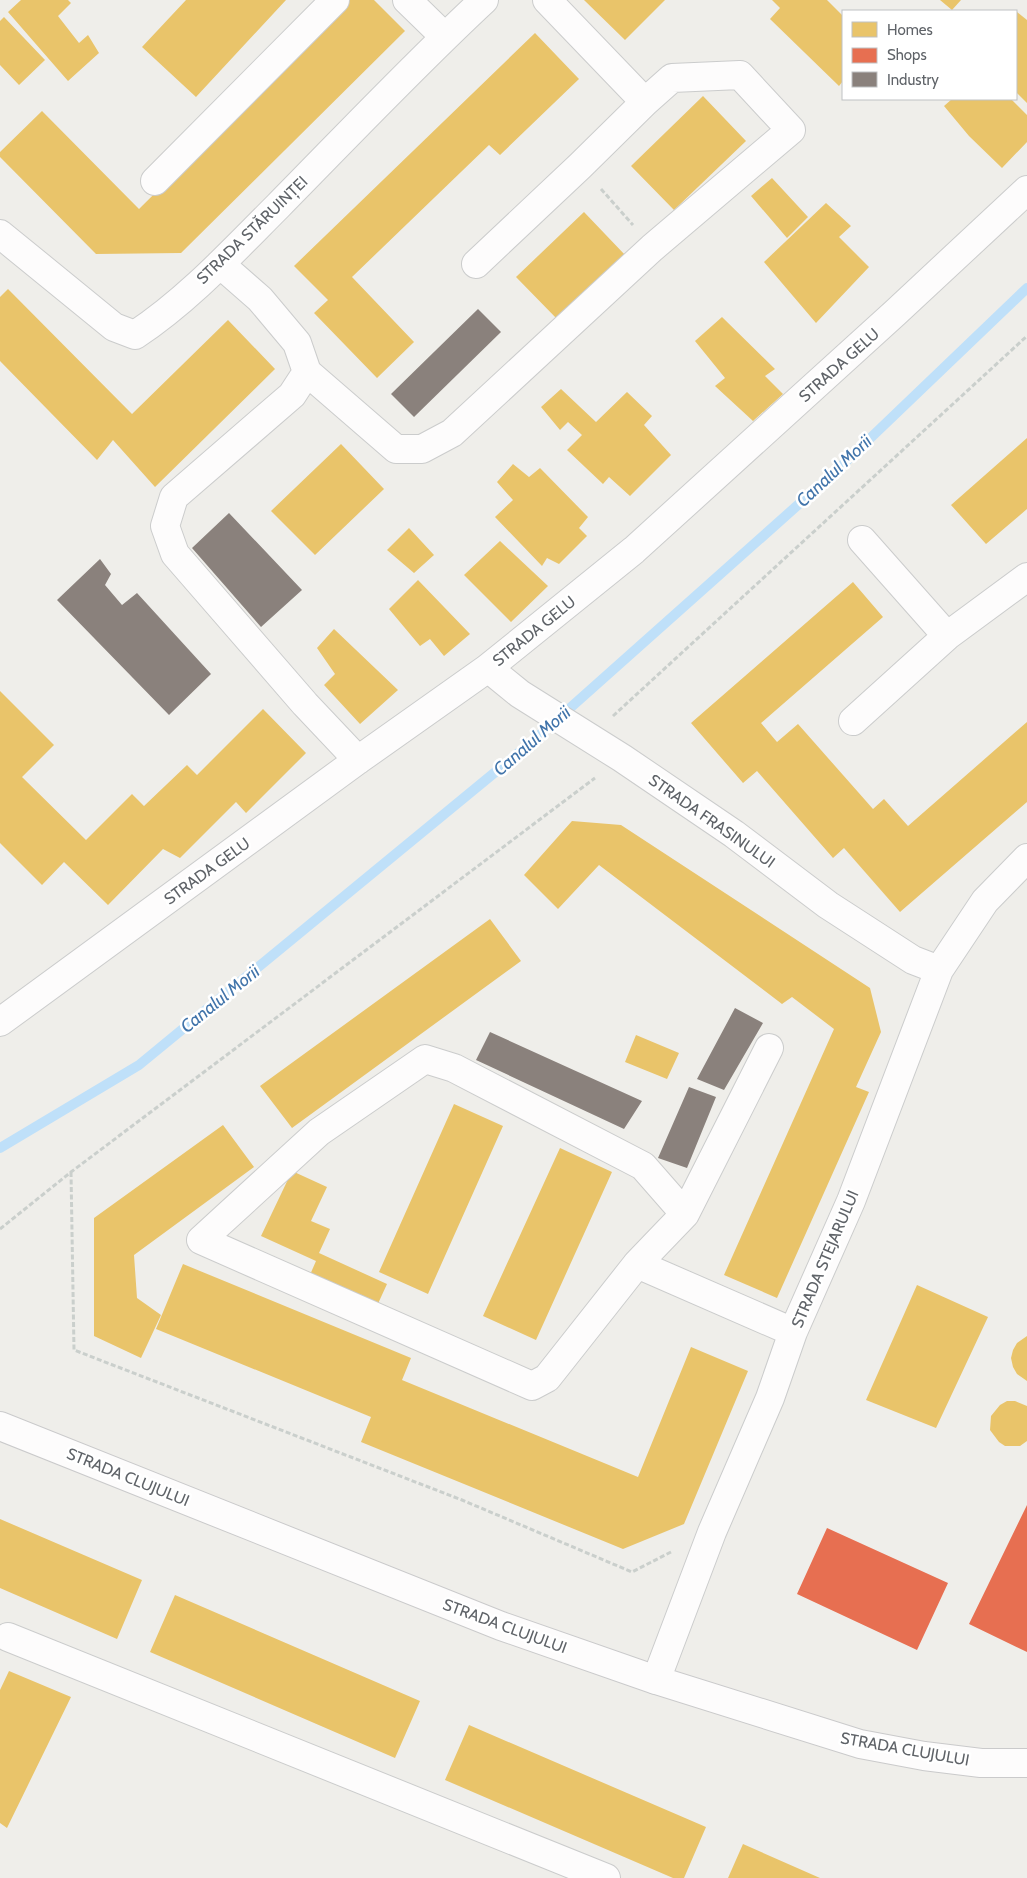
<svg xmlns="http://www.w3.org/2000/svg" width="1027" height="1878" viewBox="0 0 1027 1878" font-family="Cabin,sans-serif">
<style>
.homes{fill:#e9c46a}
.shops{fill:#e76f51}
.industry{fill:#8a817c}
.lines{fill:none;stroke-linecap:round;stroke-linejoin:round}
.stream{stroke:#bfe0f9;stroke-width:10}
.street-casing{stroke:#cbcccc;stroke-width:30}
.secondary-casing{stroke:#cacacb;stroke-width:30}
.path{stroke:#cacfcc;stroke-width:3;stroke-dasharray:5 2.5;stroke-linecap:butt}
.street{stroke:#fdfcfc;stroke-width:28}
.secondary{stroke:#fdfcfc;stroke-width:28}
.labels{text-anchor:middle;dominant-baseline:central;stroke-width:5;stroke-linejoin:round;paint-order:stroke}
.street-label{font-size:16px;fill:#5f6368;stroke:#fff}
.water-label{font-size:18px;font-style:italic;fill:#4174aa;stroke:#fff}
</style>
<rect width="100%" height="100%" fill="#efeeea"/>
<path class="homes" d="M21,0H68L71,3L58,16L79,43L88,35L99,53L68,81L8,12Z
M186,0H286L196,97L142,47Z
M350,0H374L405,31L181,253L96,254L0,157V152L42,111L139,209Z
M584,0H665L625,40Z
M772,0H827L843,16V81L839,86L770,19L780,8Z
M940,0H961L952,10Z
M1017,12L1027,20V103L1016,92V14Z
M4,17L45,60L19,85L0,65V21Z
M535,33L579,79L500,155L489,145L352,277L414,342L377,378L314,313L328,300L294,266Z
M703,96L746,141L674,210L631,166Z
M952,99H1011L1027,115V142L1002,168L969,136L944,106Z
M772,178L808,217L787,238L751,196Z
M826,203L851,226L839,237L869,267L816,323L764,262Z
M584,212L626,256L558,320L516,277Z
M8,289L132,414L228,320L275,369L155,487L113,440L97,460L0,361V297Z
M722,317L775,369L765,376L783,394L753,421L715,386L725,378L695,341Z
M561,389L596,422L627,392L652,416L644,425L671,455L630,496L609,477L603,484L567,450L582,435L568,422L560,430L541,407Z
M1027,438V509L986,544L951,505Z
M341,444L384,489L315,555L271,511Z
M513,464L529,477L540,468L588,517L579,528L587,536L559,564L547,558L542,566L495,517L513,500L497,482Z
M409,528L434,555L414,573L387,550Z
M500,541L548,586L511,622L464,575Z
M418,580L470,634L444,656L430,639L420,646L389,609Z
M853,582L883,617L761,723L777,742L798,724L873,809L884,799L908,826L1027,722V802L900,912L844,848L833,858L757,771L743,783L691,723Z
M334,629L398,690L360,724L324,685L335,674L317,648Z
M0,691L54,745L22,777L86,840L132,794L144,806L187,765L197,775L263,709L306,753L246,813L236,802L180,858L163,849L108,905L64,862L42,885L0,843Z
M572,821L621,825L870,988L881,1032L856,1087L869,1092L777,1298L724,1275L834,1029L792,997L782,1004L599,865L558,909L524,875Z
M490,919L521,961L292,1128L260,1086Z
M636,1035L679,1053L667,1079L625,1062Z
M454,1104L503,1126L428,1294L379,1272Z
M223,1125L254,1167L134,1255L137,1298L161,1315L141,1358L94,1336V1218Z
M560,1148L612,1172L536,1340L483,1316Z
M292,1171L327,1187L311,1221L330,1229L319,1253L387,1284L376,1308L309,1277L316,1261L261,1236Z
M183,1264L411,1358L402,1380L638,1477L691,1347L748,1371L684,1524L623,1549L361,1442L371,1417L156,1329Z
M917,1285L988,1317L936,1428L866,1400Z
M1027,1336V1381L1017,1374L1013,1367L1011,1358L1013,1350L1017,1343Z
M1007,1401H1015L1027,1406V1441L1020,1446H1005L999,1442L990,1430L991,1416L1000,1405Z
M0,1519L142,1580L117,1639L0,1588Z
M175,1595L420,1701L395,1758L150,1652Z
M9,1671L71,1697L7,1828L0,1823V1690Z
M469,1725L706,1827L684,1878H673L445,1780Z
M743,1844L820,1878H728Z"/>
<path class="shops" d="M1027,1505V1652L969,1624Z
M827,1528L948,1583L917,1650L797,1594Z"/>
<path class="industry" d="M478,309L501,332L414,417L391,394Z
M229,513L302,590L261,627L192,548Z
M100,559L111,574L105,585L122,605L137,593L211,674L169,715L57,600Z
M735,1008L763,1023L724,1090L697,1079Z
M490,1032L642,1101L624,1129L476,1060Z
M689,1087L716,1097L687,1168L658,1158Z"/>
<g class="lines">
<path class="stream" d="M0,1148L139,1065L533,741L836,471L1027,288"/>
<g class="street-casing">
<path id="street" d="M407,0L445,37
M155,181L335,0
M0,234L114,327L135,335C188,300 233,251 278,206C346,137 413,66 484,0
M220,264L260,299L297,343L307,372L292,395L174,497L165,526L175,554L305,704L358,760
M476,264L580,166L645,102
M307,372L396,449H422L452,433L652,248L791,130L740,75L672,78L645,102L547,0
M862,540L947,636
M488,668L520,694L622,758L734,834L828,905L913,960L939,970
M853,721L947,636L1027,577
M0,1022L358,760L488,668L634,550L895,313L1027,190
M685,1214L769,1048
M637,1264L547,1378L532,1386L201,1240L319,1132L425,1059L454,1068L643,1166L685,1214L637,1264L793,1332
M8,1637L606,1878
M656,1680L712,1532L770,1398L793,1332L851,1201L939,970L985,901L1027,858"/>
</g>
<g class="secondary-casing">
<path id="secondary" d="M0,1426L501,1626L656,1680L860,1744L924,1756L981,1763H1027"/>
</g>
<path class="path" d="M601,189L633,225
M613,716L1027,336
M71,1172L74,1350L462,1500L632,1572L671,1552
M0,1229L71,1172L595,778"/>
<use href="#street" class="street"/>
<use href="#secondary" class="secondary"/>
</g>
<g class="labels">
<g class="street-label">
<text transform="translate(252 230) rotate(-44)">STRADA STĂRUINȚEI</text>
<text transform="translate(839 365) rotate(-42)">STRADA GELU</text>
<text transform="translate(534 631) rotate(-39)">STRADA GELU</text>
<text transform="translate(712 821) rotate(35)">STRADA FRASINULUI</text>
<text transform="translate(207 871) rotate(-36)">STRADA GELU</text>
<text transform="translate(825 1259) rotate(-67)">STRADA STEJARULUI</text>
<text transform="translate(128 1477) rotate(22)">STRADA CLUJULUI</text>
<text transform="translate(505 1626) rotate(20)">STRADA CLUJULUI</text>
<text transform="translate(905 1749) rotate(10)">STRADA CLUJULUI</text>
</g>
<g class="water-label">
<text transform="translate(834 471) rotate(-43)">Canalul Morii</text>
<text transform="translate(532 741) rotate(-41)">Canalul Morii</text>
<text transform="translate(220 999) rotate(-39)">Canalul Morii</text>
</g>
</g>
<rect x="842" y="10" width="175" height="90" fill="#ffffff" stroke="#bfc1c3"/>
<rect x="852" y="22" width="25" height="15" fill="#e9c46a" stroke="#bfc1c3"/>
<text x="887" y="35" font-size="15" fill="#5f6368">Homes</text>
<rect x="852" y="48" width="25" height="15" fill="#e76f51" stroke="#bfc1c3"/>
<text x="887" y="60" font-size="15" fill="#5f6368">Shops</text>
<rect x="852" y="72" width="25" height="15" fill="#8a817c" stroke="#bfc1c3"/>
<text x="887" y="85" font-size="15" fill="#5f6368">Industry</text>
</svg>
